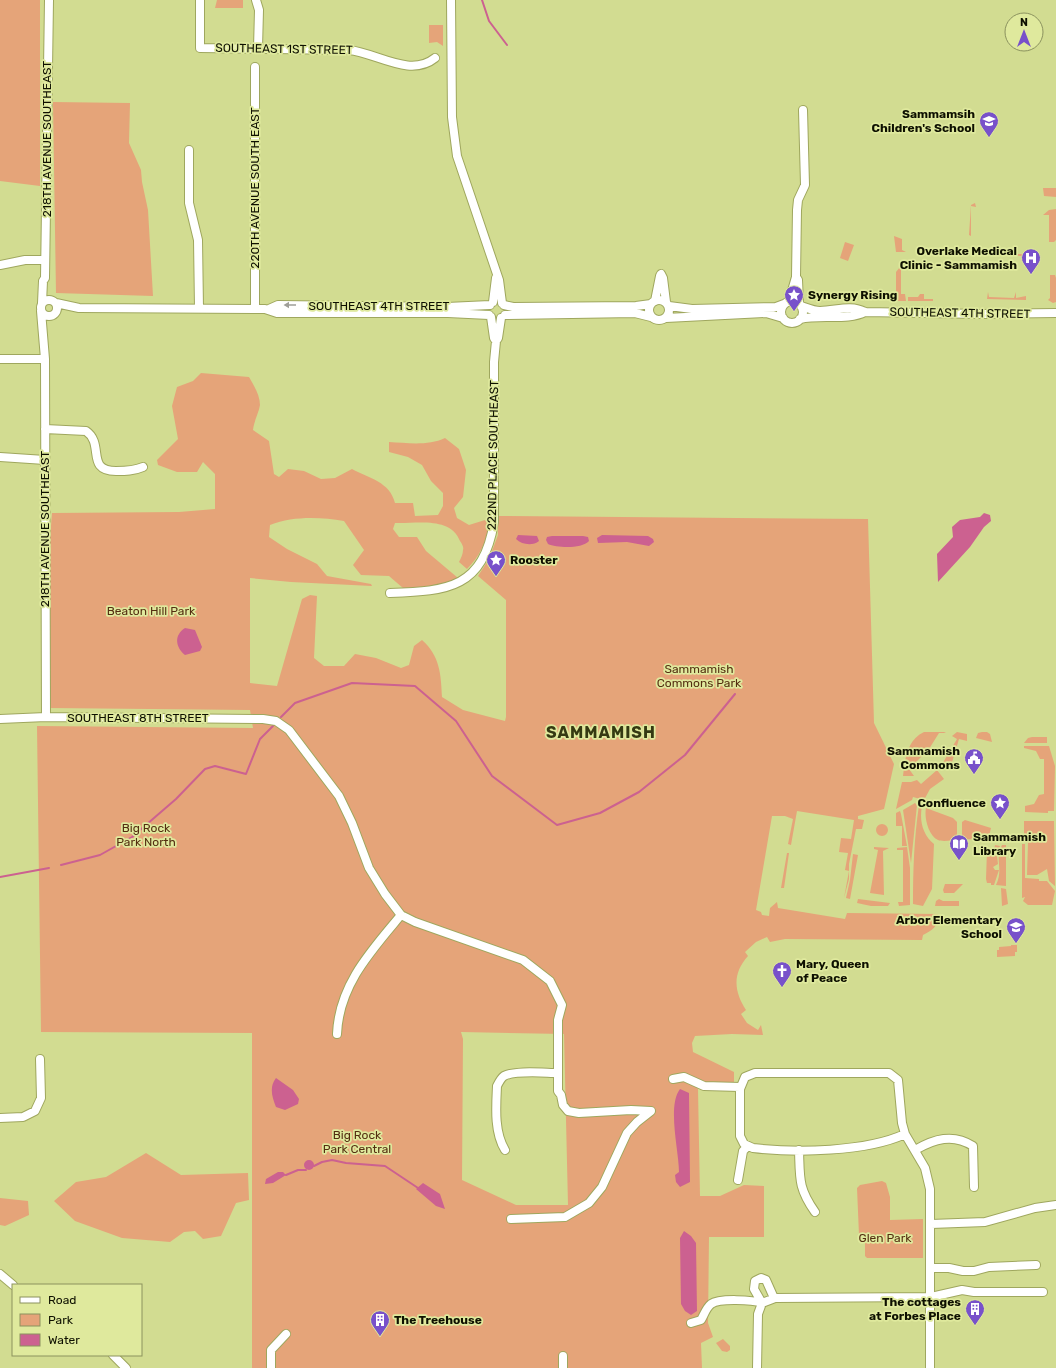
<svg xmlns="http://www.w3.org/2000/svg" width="1056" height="1368" viewBox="0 0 1056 1368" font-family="Rubik,sans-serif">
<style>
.green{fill:#e5a479;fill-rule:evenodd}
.water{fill:#cc6190}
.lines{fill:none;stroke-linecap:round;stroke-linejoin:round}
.stream{stroke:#cc6190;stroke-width:2}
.minor-casing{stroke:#9fa75e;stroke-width:10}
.minor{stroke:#fff;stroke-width:8}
.oneway{fill:#9f9f99}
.labels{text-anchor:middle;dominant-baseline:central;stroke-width:3.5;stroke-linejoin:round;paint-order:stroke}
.street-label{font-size:12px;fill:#0e1000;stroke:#dfe99d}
.poi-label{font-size:12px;font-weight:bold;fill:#0e1000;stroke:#dfe99d;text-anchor:end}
.park-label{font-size:12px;fill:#542e11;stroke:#dfe99d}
.district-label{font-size:16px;font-weight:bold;letter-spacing:1px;fill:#353912;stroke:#dfe99d}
</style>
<rect width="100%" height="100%" fill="#d2dc91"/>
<path class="green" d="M0,0H40V186L0,181Z
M217,0H243V8H215Z
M429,25H443V46L437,42L429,43Z
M53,102L130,103L129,143L141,170L142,182L148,210L153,296L56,293Z
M1043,188H1056V197L1044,196Z
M975,203L976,207L971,206V236L969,235L971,205Z
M1056,209V240L1054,242H1049V215H1043L1049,210Z
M894,236L902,239V250L906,252H896Z
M845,242L854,245L848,261L840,258Z
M996,254H1026V261H1022L1021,256L994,255Z
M900,267H906V269H901V294H905L906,301H896V272Z
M1050,275H1055L1056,278V302L1053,303L1048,300L1050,298Z
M988,292L989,297L1014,298L1016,292V298L1026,296V300L987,299Z
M920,294H924V299H933V301H908V297H918Z
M201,373L249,377C254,386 260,395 260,405C259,412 254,421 253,430L269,441L274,474L279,477L288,469L304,471L321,479L335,478L352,469C369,478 390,482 395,503H413L415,516L438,515L443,506V493L431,481L422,465L408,457L389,452V442C408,443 428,446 445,438L459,449L466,470L463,497L454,508L457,518L469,525L485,520L490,526C485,543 480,556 467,569L459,562C461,558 463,554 463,550C464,547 462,544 460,541C450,516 416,524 395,523L393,529L399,537H417L426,551L458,578C440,587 422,588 403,588L389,576L361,575L353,565L364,550L344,521C320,517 293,516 270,525L269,537L287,549L317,564L327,576L371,584L372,586L291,582L250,578V683L277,686L302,599L310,595L317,596L314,658L324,666H344L355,654L376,658L401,668L409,665L414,646L422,640C440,656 441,674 442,697L463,710L505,721L506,717V600L478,576L489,559L498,535L497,516L868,519L874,723L894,764L884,809L858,816V819L864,820L862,829H856L849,864V879L844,898L849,871L845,870L848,853L839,852L841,838L851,839L854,820L797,811L791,845L788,844L793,819L785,816H772L756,910L761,912L762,915L769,916L770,908L777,902L778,908L845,919L847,913L938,914C939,926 933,930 923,935L922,940L785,939L770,942L767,937L756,942L745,952L748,956C732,974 734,991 746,1010L741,1014L747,1023L758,1030L761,1025L763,1035L732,1034L695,1036L692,1043L693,1052L734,1072V1084H705L689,1074L698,1089L700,1196H720L744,1185L764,1186V1237H709L708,1323L713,1337L701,1343L702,1368H252V1033L41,1032L37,726L253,728L250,710L49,708L48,563L52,513L179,512L215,509V474L203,462L197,472H177L158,465L157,460L178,439L172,406L177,387L193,381ZM461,1032L564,1034L568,1205H516L462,1180L463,1039Z
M924,732H944L946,733H939L929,749L909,769L914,776H903C905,759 907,740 924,732Z
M957,732L967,734V741L959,739L950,769L941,766L957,739L952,736Z
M982,732H987L990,734L992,742L976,738L978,733Z
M1032,737H1047V743H1024L1028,738Z
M1024,746H1049L1055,766L1054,811H1048V813L1025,812V806L1034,804L1039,795L1044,794V759H1040L1036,751L1024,748Z
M937,770L944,779L930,789L924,800L913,797L912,800L896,809L902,782H911L917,780L921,784Z
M915,803L917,805L911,863L903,810Z
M919,805L922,806C919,821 923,835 934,844L932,889L923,906L913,904C913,871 914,838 919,805Z
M926,808L953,818L957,822V840C952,840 943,842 938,840C928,835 924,817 926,808Z
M900,811L901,814L907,846H902V826H896V813Z
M965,820L991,828L988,840L962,839V822Z
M1024,821H1054L1055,886L1049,881L1047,869L1037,875H1027L1028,843L1024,842Z
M876 830a6 6 0 1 1 12 0a6 6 0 1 1-12 0Z
M1022,844H1025V878L1039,879V881H1047L1055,891L1052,905H1028L1023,901L1025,897L1022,898Z
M995,845L1000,846L997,856L998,864L993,867L995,870H999L994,885H991V883H987L986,879L987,850H994Z
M1002,845H1006V886L996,885C1004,868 994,859 1002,845Z
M874,847L889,848L883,851L884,895L870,893L878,850L874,849Z
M907,847L910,868V905L899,906L898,902H903V850H897V848Z
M787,853H789L784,888H781Z
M853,854L858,855L850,899L846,898L850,880Z
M945,884H963L954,893H944L943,890Z
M1001,888L1006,889L1008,904L1002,906Z
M858,899L890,903L888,906H871L857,903Z
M939,899L943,901H959V906H935L936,901Z
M1011,945H1017V952H1015V956L997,957V950H999V947L1011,946Z
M146,1153L181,1175L248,1173L249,1200L236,1203L221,1236L203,1239L195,1231L184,1232L170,1242L122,1238L75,1221L54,1201L76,1182L106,1177Z
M882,1181L886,1183L890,1197V1220L923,1219V1258H867L865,1256V1235H859L857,1188L860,1185Z
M0,1198L28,1201L29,1215L5,1226L0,1225Z
M723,1339L730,1346V1350L727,1352L722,1351L716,1343Z"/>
<path class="water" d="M984,513L990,515L991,521L984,527L970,547L938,582L937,554L953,537L952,527L960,520L980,517Z
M518,535L537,536L539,541C533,546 522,545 516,539Z
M602,535L648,536L653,539L654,542L649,546L627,542L598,543L597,538Z
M552,536H583L588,537L589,541C582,549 557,548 548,544L546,540L547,537Z
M185,628L195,630L202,647L200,651L185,655C175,647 174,635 185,628Z
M276,1078L293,1090L299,1099L298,1104L285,1110L276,1107C272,1097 269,1087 276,1078Z
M680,1089L689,1093L690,1182L680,1187L676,1182L675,1175L679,1172C679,1151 667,1106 680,1089Z
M304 1165a5 5 0 1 1 10 0a5 5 0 1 1-10 0Z
M278,1172H283L286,1175L273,1183L265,1184L266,1179Z
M423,1183L440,1194L445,1209L436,1206L416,1189Z
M684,1231L691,1236L696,1243L697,1311L691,1315L685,1311L681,1304L680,1238Z"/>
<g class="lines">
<path class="stream" d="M482,0L489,21L507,45
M281,717L295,703L352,683L415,686L456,721L492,776L557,825L600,813L639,792L685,755L735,694
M61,865L100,855L132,837L176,799L205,769L215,766L246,774L260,739L273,726
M0,877L49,868
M314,1166L322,1162L332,1160L346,1163L385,1166L418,1188
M286,1175L298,1170H306"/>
<g class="minor-casing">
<path id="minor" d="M200,0V48L349,50C377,53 410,78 435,58
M256,0L259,10L258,48
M451,0L452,117L457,156L499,280L502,303
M255,67V309
M189,150V203L198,240L199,308
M0,265L25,260H45
M661,274L663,278L666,302
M41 308a8 8 0 1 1 16 0a8 8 0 1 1-16 0Z
M649 310a10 10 0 1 1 20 0a10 10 0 1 1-20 0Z
M655,301L660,276
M789,301L796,277
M781 312a11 11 0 1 1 22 0a11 11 0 1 1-22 0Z
M493,302L496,278
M42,303L43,281L45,278L49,0
M56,303L79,308L265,309L277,313H448L489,315
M799,303L798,280L796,277L797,210L798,200L805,185L803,110
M504,305L513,307L636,306L651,304
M669,306L692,309L776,307L784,304
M801,306C807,308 814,311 820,311C836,311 850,304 865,312L982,314L1056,313
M269,309L278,305L447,307L490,305
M41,311L45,359L46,717
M505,315L635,313L651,317
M491,317L494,338L496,341
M666,318L766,313L783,318
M800,319C820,314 848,321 865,312
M0,359H45
M45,429L86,431C105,444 85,471 116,471C125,471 134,471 143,467
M0,457L45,460
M390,593C449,591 483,588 494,522V362L496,341L498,338L501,318
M0,719L46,717L263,719L276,721L289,730L339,796L352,823L369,868L385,894L401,915L415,922L523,960L550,981L562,1005L558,1020V1091L561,1095L563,1105L568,1111L579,1113L631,1110L651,1111L637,1122L627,1133L602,1187L589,1203L565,1217L511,1219
M337,1034C339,985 371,951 401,915
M673,1079L684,1077L704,1086L740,1087
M0,1118L23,1117L35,1111L41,1098L40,1059
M905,1134C866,1152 796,1153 753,1148L744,1144L740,1136V1089L745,1077L755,1073H889L898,1080L902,1123L905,1134L925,1168L930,1189V1368
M505,1150C494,1132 496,1107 497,1086C499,1082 501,1078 504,1076C515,1070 545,1073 558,1073
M799,1150C800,1178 798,1188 815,1212
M915,1150C934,1139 953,1133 973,1146L974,1187
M738,1180L743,1151L748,1146
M931,1224L985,1222L1035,1208L1056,1205
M930,1268H949L963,1271H974L989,1267L1036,1265
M0,1274L13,1285
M762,1303L775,1298L931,1297L962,1290L974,1292H1043
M762,1303L754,1289L755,1281L761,1278L766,1280L774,1298
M691,1323L701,1320C704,1315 706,1308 711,1304C719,1298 753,1300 762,1303
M113,1355L126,1368
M271,1368V1350L286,1334
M563,1368V1356
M757,1368L758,1314L762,1303"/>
</g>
<use href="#minor" class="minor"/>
</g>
<defs><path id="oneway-solid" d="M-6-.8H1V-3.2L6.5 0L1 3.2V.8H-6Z"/></defs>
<use class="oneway" href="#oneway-solid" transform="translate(290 305) rotate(180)"/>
<defs>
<g id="school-pin" transform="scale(1)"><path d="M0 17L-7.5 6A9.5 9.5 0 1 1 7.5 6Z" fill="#7851ca" stroke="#dfe99d"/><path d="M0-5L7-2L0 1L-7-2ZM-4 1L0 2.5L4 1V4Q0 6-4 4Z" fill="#fff"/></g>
<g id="hospital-pin" transform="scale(1)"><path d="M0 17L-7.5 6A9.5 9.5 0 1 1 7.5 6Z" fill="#7851ca" stroke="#dfe99d"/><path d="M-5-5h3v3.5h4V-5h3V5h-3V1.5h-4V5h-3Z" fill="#fff"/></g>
<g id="sight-pin" transform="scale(1)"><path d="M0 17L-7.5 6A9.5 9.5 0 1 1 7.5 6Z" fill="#7851ca" stroke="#dfe99d"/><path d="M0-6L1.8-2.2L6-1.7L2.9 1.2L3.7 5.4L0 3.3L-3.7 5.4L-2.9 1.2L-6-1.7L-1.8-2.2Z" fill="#fff"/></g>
<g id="civic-pin" transform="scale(1)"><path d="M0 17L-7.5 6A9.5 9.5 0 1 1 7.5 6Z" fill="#7851ca" stroke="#dfe99d"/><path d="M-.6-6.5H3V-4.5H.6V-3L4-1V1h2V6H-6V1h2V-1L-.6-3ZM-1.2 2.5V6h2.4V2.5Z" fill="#fff"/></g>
<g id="library-pin" transform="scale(1)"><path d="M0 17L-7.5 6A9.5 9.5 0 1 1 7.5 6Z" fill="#7851ca" stroke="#dfe99d"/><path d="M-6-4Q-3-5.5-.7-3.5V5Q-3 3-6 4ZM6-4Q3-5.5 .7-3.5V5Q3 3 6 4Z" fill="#fff"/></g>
<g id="church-pin" transform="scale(1)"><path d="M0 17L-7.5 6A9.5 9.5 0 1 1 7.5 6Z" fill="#7851ca" stroke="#dfe99d"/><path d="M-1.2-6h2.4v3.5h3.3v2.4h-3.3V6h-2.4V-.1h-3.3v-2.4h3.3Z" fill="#fff"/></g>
<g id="building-pin" transform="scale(1)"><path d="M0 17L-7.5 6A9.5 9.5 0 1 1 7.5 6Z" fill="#7851ca" stroke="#dfe99d"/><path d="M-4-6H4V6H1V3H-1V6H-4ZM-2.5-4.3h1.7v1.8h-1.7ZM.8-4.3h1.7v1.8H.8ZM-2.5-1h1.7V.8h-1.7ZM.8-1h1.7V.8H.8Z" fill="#fff"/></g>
</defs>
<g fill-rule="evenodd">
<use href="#school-pin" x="989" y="121"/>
<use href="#hospital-pin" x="1031" y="258"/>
<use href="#sight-pin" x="794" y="295"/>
<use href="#sight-pin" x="496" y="560"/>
<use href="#civic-pin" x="974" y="758"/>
<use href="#sight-pin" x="1000" y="803"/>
<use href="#library-pin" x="959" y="844"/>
<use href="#school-pin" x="1016" y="927"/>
<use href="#church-pin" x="782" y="971"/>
<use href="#building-pin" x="975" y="1309"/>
<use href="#building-pin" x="380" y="1320"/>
</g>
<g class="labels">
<g class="street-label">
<text transform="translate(284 49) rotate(1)">SOUTHEAST 1ST STREET</text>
<text transform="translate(47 139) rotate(-90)">218TH AVENUE SOUTHEAST</text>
<text transform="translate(255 188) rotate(-90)">220TH AVENUE SOUTH EAST</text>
<text x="379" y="306">SOUTHEAST 4TH STREET</text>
<text transform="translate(960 313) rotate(1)">SOUTHEAST 4TH STREET</text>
<text transform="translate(493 455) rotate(-89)">222ND PLACE SOUTHEAST</text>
<text transform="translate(45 529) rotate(-90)">218TH AVENUE SOUTHEAST</text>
<text x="138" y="718">SOUTHEAST 8TH STREET</text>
</g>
<g class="poi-label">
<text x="975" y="114">Sammamsih<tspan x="975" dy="14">Children's School</tspan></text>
<text x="1017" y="251">Overlake Medical<tspan x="1017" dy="14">Clinic - Sammamish</tspan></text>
<text x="808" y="295" text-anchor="start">Synergy Rising</text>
<text x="510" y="560" text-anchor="start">Rooster</text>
<text x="960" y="751">Sammamish<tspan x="960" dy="14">Commons</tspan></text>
<text x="986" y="803">Confluence</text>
<text x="973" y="837" text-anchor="start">Sammamish<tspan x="973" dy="14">Library</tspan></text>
<text x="1002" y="920">Arbor Elementary<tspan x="1002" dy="14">School</tspan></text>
<text x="796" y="964" text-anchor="start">Mary, Queen<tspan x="796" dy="14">of Peace</tspan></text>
<text x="961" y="1302">The cottages<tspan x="961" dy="14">at Forbes Place</tspan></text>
<text x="394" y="1320" text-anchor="start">The Treehouse</text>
</g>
<g class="park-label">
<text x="151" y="611">Beaton Hill Park</text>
<text x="699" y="669">Sammamish<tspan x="699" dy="14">Commons Park</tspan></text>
<text x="146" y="828">Big Rock<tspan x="146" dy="14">Park North</tspan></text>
<text x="357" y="1135">Big Rock<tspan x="357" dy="14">Park Central</tspan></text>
<text x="885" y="1238">Glen Park</text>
</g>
<g class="district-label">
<text x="601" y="732">SAMMAMISH</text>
</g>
</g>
<rect x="12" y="1284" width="130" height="72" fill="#dfe99d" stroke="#8b925e"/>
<rect x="20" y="1297" width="20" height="6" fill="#ffffff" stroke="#8b925e"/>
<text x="48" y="1304" font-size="12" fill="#0e1000">Road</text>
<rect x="20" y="1314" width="20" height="12" fill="#e5a479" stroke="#8b925e"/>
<text x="48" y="1324" font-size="12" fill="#0e1000">Park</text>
<rect x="20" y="1334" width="20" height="12" fill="#cc6190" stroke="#8b925e"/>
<text x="48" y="1344" font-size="12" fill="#0e1000">Water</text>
<g transform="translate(1024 32)"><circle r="19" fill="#dfe99d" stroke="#8b925e"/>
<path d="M0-3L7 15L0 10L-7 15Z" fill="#7851ca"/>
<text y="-6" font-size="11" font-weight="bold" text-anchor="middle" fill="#0e1000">N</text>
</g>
</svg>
